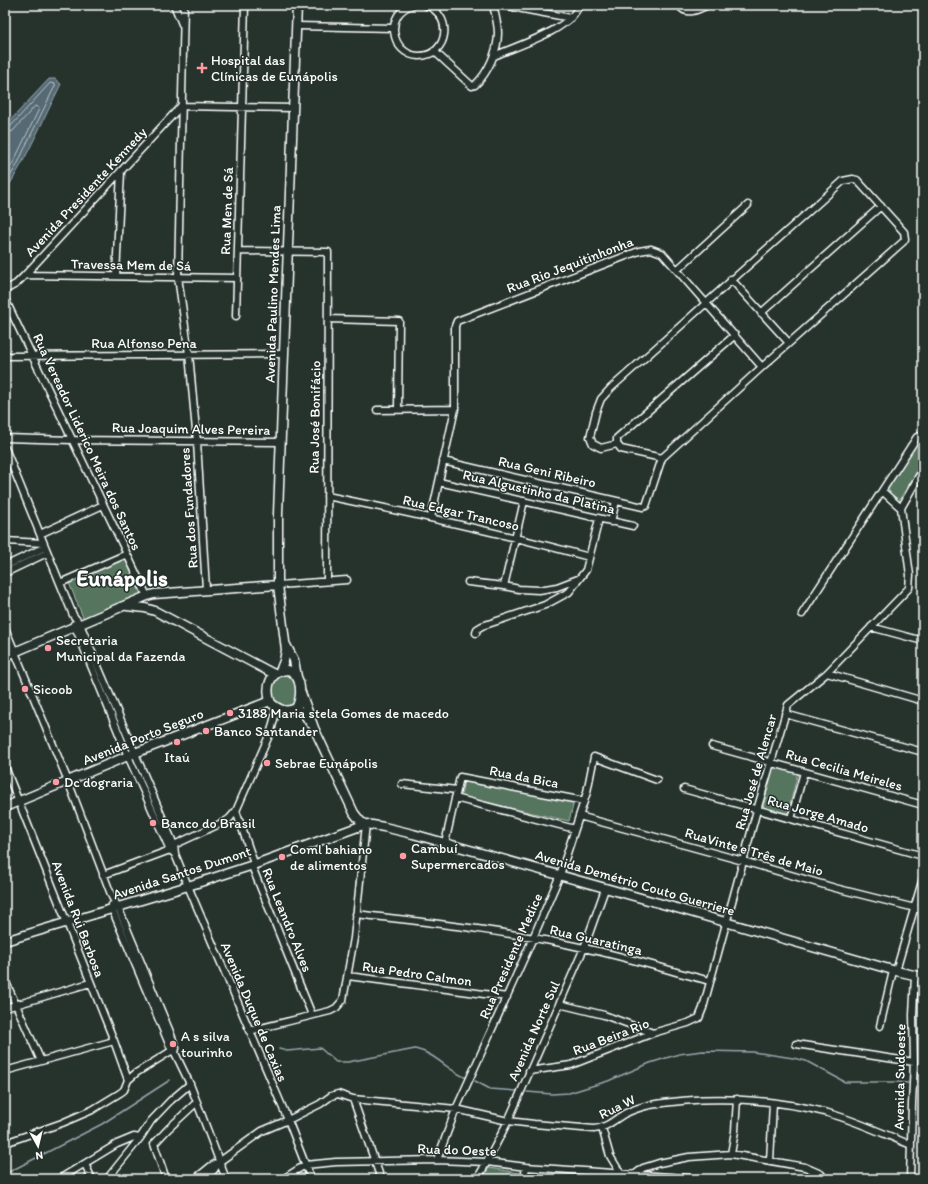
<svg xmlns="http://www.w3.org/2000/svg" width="928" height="1184" viewBox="0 0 928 1184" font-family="Itim,sans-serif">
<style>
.green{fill:#54745e;stroke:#aabaae}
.water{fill:#556b74;stroke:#99a6ac}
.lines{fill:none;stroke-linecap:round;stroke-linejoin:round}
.shore{stroke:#bbc4c7;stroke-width:1}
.stream{stroke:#99a6ac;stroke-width:1.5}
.minor-casing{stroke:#fff;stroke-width:9}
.major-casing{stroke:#fff;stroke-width:11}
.minor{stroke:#26332d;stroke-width:6}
.major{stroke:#26332d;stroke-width:8}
.poi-dot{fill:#ff9aa2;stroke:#26332d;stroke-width:1.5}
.labels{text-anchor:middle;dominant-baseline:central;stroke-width:3;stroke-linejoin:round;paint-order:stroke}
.poi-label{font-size:14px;fill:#fff;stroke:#26332d;text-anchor:start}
.street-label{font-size:14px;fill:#fff;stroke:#26332d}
.town-label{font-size:22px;font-weight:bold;fill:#fff;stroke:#26332d}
</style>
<rect width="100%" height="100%" fill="#26332d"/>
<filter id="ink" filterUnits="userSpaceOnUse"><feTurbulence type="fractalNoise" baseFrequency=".025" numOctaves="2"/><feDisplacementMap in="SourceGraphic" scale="8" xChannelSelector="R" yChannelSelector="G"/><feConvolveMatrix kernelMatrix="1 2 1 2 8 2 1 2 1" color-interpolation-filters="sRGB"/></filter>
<g filter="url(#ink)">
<path class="green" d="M923,437V462L898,502L893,499L888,488L919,438Z
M125,558L141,594L84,620L69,583Z
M283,674H290C298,683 297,694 294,705L284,709L274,702L270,689L276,677Z
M773,766L798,772L788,813L763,808Z
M464,780L574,802L569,821L461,797Z
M489,1168L520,1173L519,1179H482Z"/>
<path class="water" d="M49,79H55L61,84C43,120 27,158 5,192V126Z"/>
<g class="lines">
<path class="shore" d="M5,129L10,127L50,83L55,84V86L27,143L17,165L5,184
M5,134L13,131L35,106L38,107L39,109L13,163L5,175"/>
<path class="stream" d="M279,1049L287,1051L320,1048L336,1062H348L415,1049C435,1053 448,1071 467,1078
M475,1081L490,1089L517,1091
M527,1092L552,1094L569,1093L608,1081L650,1063L679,1054L703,1051L753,1052L793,1058L806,1061L845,1082H896L908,1083
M5,1174L102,1124L170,1080"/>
<g class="minor-casing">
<path id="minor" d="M174,5L182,24
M184,5L178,277L189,354L197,442L206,589
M413,5C384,12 390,55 419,56C449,56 454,14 425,5
M500,5L571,18
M679,5C686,17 699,9 708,5
M297,26L393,28
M434,51L472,86L475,85C488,73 498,51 498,33C498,24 495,14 493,5
M494,56C518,45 571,30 579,5
M181,106L293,108
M238,251L328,252L327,581
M678,269L748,205
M25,275L237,278
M116,276L121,171
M731,279L789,343
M5,290L16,284L25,275L181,106
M5,299L147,596
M761,313L881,206
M236,316L245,5
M328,319L399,321L398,409
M5,356L283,354
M377,410L455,409
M5,438L72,440L281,442
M5,448L73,615L80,624L174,845L175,854L188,886L288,1120L311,1179
M662,458L621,449L617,444V438L735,335
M443,461L643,507L646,506L662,458L762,367L903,242L905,239L904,232L857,180L853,179L843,181L611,388L601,399L596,412L590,437L593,444L601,448L617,444
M439,482L633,526
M327,496C415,514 502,533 589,557
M901,508L923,469
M431,518L455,409V326L457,321L639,251L651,249L662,253L762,367
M611,522L616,501
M40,534L103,505
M5,541L43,543
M5,566L45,547
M5,573L47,553
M468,582L504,586L519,589L539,590L557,587L578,579
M60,583L127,554
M278,585L347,580
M504,586L524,501
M802,614L917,437L923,435
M74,624L128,756L170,850L175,854
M871,627L923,641
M5,628L68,781L112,897L118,907L170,1032L176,1048L175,1053
M476,633L477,629L482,626L545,605L569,592L586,570L599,519
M827,673L923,701
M785,714L923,752
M712,746L923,805
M5,767L114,1041L128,1080
M402,784L457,790
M684,789L923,856
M455,798L575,829
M236,811L253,860V869L312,1015
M579,816L743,861L835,888L923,910
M791,819L804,772
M445,843L460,777L584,801
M171,848L174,845L226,821L230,818L236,811L271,731L277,708
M103,875L170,850
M112,905V909L172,1051L174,1052
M356,914C433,923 509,931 584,948C627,957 668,970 710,981
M896,971L923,878
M348,976L507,997
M5,980L41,1061
M559,1004L604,1015L653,1033
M5,1008L90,983
M880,1026L893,971
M249,1031L330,1011L336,1008L343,1000L354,938L366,824
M796,1044L914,1062
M175,1053L190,1084L226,1179
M5,1071L114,1041
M529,1071L571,1065L653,1033L688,1023L699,1018L703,1008L757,810L788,705L827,673L909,588L910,575L901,508L882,491
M353,1099L381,1179
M602,1128L610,1156L621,1174
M5,1143L62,1123L92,1110L120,1093L124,1090L128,1080L136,1073L176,1048
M731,1154L735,1131L737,1099
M437,1160L456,1109L533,938L560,875L587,792L594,757L657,780
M770,1161L773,1103
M85,1164L92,1179
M634,1175L643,1168L659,1163L689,1157L731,1154L805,1167L821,1174L825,1179
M59,1179L117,1144L134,1137L140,1138
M107,1179L140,1138L151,1121L170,1101L190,1084
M166,1179L154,1144L168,1129L197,1102
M195,1179L211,1166L219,1162L262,1131L288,1120L320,1104L331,1096L338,1094L353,1099L456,1109L508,1121L534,1124L594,1129C606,1128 614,1120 624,1114C632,1110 640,1107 650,1105C707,1095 772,1098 828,1113C857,1121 884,1134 911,1145
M205,1179L214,1170L219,1162
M283,1179L305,1165L336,1162L437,1160L487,1162L526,1167L699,1179
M477,1179L487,1162L508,1121L584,948L605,889
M524,1179L526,1167
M910,1179L912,1104L914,1062L913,1015L915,976"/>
</g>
<g class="major-casing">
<path id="major" d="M127,606L145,608L155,611L274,674
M285,643L294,660L297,677
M5,656L147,596L154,594L278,585
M288,670C303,675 302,697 296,708C286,713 279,710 271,703C265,688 269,671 288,670Z
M280,671L284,661L286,650L278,585V514L297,5
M300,690L314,728L354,813L361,822L366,824L384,827L413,834L680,909L896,971L923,977
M296,708L305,715L310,723
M5,807L135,753L270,701
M5,941L188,886L253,865L366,824"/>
</g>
<use href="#minor" class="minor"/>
<use href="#major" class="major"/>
</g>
</g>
<g class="poi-dot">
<path d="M200 62h4v4h4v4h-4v4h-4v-4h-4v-4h4z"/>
<circle cx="48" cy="648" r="4"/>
<circle cx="25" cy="689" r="4"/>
<circle cx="230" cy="713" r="4"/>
<circle cx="206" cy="731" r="4"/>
<circle cx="177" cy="742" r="4"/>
<circle cx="267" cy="763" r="4"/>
<circle cx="56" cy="782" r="4"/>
<circle cx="153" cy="823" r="4"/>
<circle cx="403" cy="856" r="4"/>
<circle cx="282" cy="857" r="4"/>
<circle cx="173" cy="1044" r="4"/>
</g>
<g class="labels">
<g class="poi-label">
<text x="211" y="60">Hospital das<tspan x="211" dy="16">Clínicas de Eunápolis</tspan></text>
<text x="56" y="640">Secretaria<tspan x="56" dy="16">Municipal da Fazenda</tspan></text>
<text x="33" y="689">Sicoob</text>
<text x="238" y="713">3188 Maria stela Gomes de macedo</text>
<text x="214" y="731">Banco Santander</text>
<text x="177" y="757" text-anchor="middle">Itaú</text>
<text x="275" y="763">Sebrae Eunápolis</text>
<text x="64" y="782">Dc dograria</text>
<text x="161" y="823">Banco do Brasil</text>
<text x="411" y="848">Cambuí<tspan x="411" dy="16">Supermercados</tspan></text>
<text x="290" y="849">Coml bahiano<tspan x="290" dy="16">de alimentos</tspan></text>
<text x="181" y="1036">A s silva<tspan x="181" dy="16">tourinho</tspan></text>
</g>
<g class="street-label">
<text transform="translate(86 192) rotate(-47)">Avenida Presidente Kennedy</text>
<text transform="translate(227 211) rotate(-88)">Rua Men de Sá</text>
<text transform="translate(131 265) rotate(1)">Travessa Mem de Sá</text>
<text transform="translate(570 265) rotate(-21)">Rua Rio Jequitinhonha</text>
<text transform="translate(273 294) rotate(-88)">Avenida Paulino Mendes Lima</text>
<text x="144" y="343">Rua Alfonso Pena</text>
<text transform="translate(315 417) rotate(-89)">Rua José Bonifácio</text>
<text transform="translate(191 429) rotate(1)">Rua Joaquim Alves Pereira</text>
<text transform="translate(87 442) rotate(65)">Rua Vereador Liderico Meira dos Santos</text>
<text transform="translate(547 472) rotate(13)">Rua Geni Ribeiro</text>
<text transform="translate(539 492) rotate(13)">Rua Algustinho da Platina</text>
<text transform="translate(189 508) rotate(-94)">Rua dos Fundadores</text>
<text transform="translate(461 513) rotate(13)">Rua Edgar Trancoso</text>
<text transform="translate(143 737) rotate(-22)">Avenida Porto Seguro</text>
<text transform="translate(844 770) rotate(16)">Rua Cecilia Meireles</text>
<text transform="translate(756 772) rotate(-74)">Rua José de Alencar</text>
<text transform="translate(524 777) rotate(11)">Rua da Bica</text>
<text transform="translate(818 814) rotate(16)">Rua Jorge Amado</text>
<text transform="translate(754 852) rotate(16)">RuaVinte e Três de Maio</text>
<text transform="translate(182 873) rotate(-18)">Avenida Santos Dumont</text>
<text transform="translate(635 883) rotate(16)">Avenida Demétrio Couto Guerriere</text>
<text transform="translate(78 919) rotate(69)">Avenida Rui Barbosa</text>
<text transform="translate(287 920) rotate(68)">Rua Leandro Alves</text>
<text transform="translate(596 940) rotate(13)">Rua Guaratinga</text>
<text transform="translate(511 956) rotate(-66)">Rua Presidente Medice</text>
<text transform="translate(417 974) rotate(8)">Rua Pedro Calmon</text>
<text transform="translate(254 1012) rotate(67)">Avenida Duque de Caxias</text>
<text transform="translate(534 1031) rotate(-66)">Avenida Norte Sul</text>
<text transform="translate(611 1037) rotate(-21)">Rua Beira Rio</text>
<text transform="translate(900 1077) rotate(-89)">Avenida Sudoeste</text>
<text transform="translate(617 1107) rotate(-26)">Rua W</text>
<text transform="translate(457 1150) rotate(2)">Rua do Oeste</text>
</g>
<g class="town-label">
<text x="122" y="578">Eunápolis</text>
</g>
</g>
<rect width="928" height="1184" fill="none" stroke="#26332d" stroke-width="20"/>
<rect x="10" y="10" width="908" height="1164" fill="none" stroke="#fff" stroke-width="1.5" filter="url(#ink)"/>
<g transform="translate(38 1146) rotate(172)" stroke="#26332d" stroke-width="3" paint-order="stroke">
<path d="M0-3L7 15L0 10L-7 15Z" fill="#ffffff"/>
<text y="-6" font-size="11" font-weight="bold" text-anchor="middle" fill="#ffffff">N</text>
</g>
</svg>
